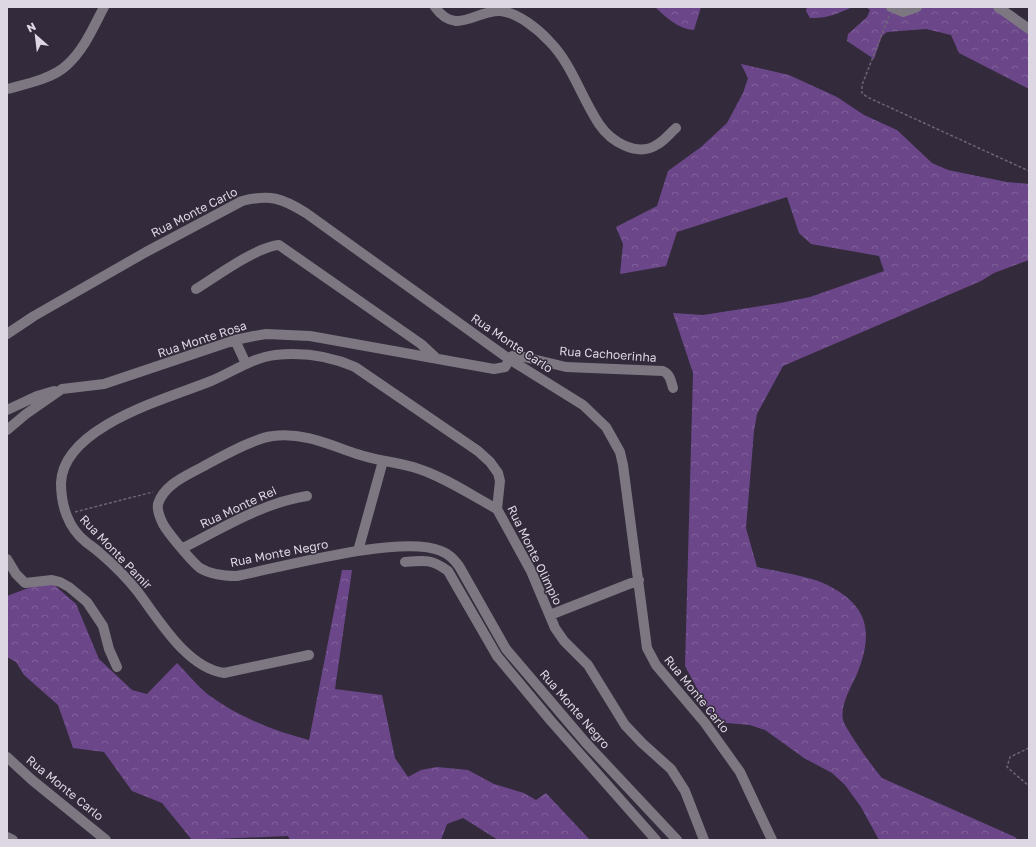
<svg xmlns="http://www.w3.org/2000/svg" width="1036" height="847" viewBox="0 0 1036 847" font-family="'Golos Text',sans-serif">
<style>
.forest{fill:url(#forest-crowns)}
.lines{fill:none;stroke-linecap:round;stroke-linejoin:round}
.path{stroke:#6d6574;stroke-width:1.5;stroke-dasharray:3 2;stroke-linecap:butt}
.minor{stroke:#7c7780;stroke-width:10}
.labels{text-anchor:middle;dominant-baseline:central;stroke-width:3;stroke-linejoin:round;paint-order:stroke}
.street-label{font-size:12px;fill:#ddd7e3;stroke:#332a3b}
</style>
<defs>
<pattern id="forest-crowns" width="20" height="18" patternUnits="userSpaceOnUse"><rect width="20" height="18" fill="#6b478a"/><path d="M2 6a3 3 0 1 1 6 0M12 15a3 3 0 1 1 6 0" fill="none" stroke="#80619a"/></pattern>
</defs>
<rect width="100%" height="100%" fill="#332a3b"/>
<path class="forest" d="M655,7H701L694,30C678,29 666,17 655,7Z
M807,7H853C839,13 826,19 810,18L806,11Z
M866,7H1006L1029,23V89L959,53L951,35L926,29L887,32L882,36L874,59L847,41L848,34L867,17L870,10Z
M741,64L789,75L837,97L864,115L897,130L932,163L948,170L1007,182L1029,184V260L994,273L981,281L783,366L757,414L754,431L746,528L757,567C775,571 807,576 823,583C867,603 875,630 857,674C851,687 840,705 843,720C846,730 874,769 882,778L1015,837L1018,840H879L861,807L845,785L832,773L804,758L765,730L750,725L715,722L685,666L693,373L673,313L703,315L780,303L810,297L884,271L879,256L811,244L799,233L787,197L677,232L666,266L620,274L623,244L616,227L657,206L668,171L701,147L727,123L743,93L748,78Z
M342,570H352L335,689L382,695L395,758L408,777L421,770L437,767L468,770L494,784L524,793L536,800L546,793L590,840H498L463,818L447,824L441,840H290L288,836L192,840L162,803L132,791L104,752L73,748L58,705L24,675L16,662L7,657V596L39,584H53L76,604L99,659L132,690L147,694L177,663C187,673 198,687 210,696C239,717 274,731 309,740Z"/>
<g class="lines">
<path class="path" d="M889,16L862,85V93L867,97L1029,171
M75,512L153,492
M1029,748L1010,757L1007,767L1029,786"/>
<path class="minor" d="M435,7C456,37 477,9 501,11C518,13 538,29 549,41C572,64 581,97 599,124C611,142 638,158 658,144C665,140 670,133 676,128
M891,7L903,12L917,7
M998,7L1029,29
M7,89C26,84 52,79 67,65C84,50 94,26 104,7
M196,289C217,276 256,247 279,245L421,344L436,358
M7,334L34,316L146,252L242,201C270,194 282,198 306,213L509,359L583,405L606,427L620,452L623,465L647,648L656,665L705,723L740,772L772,840
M235,340L246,364
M7,410L37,396L54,391
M7,430L26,414L62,389L104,384L235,340L254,336L266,334L310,336L494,369L505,367L512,356L516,355L566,367L663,371C670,374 671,381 673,388
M497,509C471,495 446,478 419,469C399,462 377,461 357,454C330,445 303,432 273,436C254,438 221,457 204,466C188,475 164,484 158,504C157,510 160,518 163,524C168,533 192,562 200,568C211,575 224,576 237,576C282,567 402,534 441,551C449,554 454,559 459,566L506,649L586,743L677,840
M183,548C223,528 262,503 307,496
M358,551L383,461
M7,559L16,574L25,583L52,580L60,582L69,587L87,602L103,626L109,649L117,667
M405,562C425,560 432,559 448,571L497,656L551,721L656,840
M550,615L639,580
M309,655L224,673C187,668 159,620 138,592C127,578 114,565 100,553C96,549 91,546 86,542C68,528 61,505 61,483C63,426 169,398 211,381C233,372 251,358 275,355C302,352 330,356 355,367L478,451L490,462L498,473L500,481L497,509L531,571L555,628L564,641L588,665L625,725L642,743L671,769L685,791L704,840
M7,757L32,780L106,840
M7,837L13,840"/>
</g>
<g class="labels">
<g class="street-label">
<text transform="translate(194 212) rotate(-27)">Rua Monte Carlo</text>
<text transform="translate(202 339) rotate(-18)">Rua Monte Rosa</text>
<text transform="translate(512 343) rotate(34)">Rua Monte Carlo</text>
<text transform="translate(608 354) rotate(4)">Rua Cachoerinha</text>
<text transform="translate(238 507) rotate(-25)">Rua Monte Rei</text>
<text transform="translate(116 552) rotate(46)">Rua Monte Pamir</text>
<text transform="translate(279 553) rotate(-11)">Rua Monte Negro</text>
<text transform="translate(535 555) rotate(64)">Rua Monte Olimpio</text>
<text transform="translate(697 694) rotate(51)">Rua Monte Carlo</text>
<text transform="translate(575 709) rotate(49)">Rua Monte Negro</text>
<text transform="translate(65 788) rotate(39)">Rua Monte Carlo</text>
</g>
</g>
<rect width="1036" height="847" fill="none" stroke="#ddd7e3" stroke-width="16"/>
<g transform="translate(36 36) rotate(332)" stroke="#332a3b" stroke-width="3" paint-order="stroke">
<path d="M0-3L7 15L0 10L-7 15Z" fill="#ddd7e3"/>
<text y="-6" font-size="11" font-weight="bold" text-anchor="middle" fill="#ddd7e3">N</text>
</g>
</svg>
